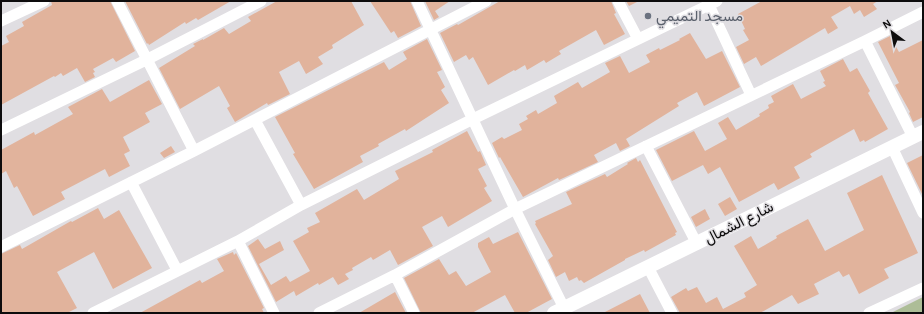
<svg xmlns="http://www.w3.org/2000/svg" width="924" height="314" viewBox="0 0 924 314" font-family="'Alegreya Sans',Vazirmatn,sans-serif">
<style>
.green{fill:#adbd97}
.building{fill:#e1b39c}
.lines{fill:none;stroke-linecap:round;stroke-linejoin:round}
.minor{stroke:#fff;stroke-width:11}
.tertiary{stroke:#fff;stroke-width:14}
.worship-dot{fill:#6b7280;stroke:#e0dee2;stroke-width:1.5}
.labels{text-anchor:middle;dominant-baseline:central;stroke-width:3;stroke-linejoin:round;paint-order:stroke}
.worship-label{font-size:15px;fill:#5b616d;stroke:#e0dee2;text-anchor:start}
.street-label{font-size:15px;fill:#0d0c0d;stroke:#e0dee2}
</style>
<rect width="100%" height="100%" fill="#e0dee2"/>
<path class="green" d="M923,297V313H891Z"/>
<path class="building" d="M51,1H110L135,51L116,62L113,58L93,69L95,72L93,73L95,77L85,82L77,68L63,76L61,73L55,77L54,76L1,105V46L9,42L6,36L24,26L22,22L52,5Z
M125,1H231L198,20L196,18L186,24L185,22L149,45L148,43L147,44Z
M277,1H351L364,25L332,45L333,48L318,57L323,64L306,74L299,61L279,72L290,94L268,105L267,103L235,122L227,108L230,106L219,86L180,109L159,68L195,46L193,44L203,39V40L224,28L229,34L251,21L248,17Z
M370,1H410L421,26L398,38L394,31L391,33Z
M425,1H450L435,11L439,17L434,20Z
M500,1H611L616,13L614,14L625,34L604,45L596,30L559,51L561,54L546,63L544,60L527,70L525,65L515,71L514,70L488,85L473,57L469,60L466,55L454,62L440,33L457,24L458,25Z
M626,1H639L629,6Z
M762,1H878L873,4L877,9L864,17L860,10L854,14L850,6L831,17L838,28L828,34L825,28L761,66L756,57L744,64L736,47L749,40L743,30L745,29L738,14Z
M690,33L706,59L722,51L740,87L704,106L697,92L677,103L679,106L626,139L630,146L620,151L616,143L594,155L598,162L559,180L558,178L523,197L500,157L499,158L492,143L502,137L504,139L522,130L519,124L528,119L526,116L536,110L538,114L557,103L554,96L578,82L582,88L610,72L605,63L620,56L629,73L650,62L646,55L659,48L660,50L680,40L679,39Z
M890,36L899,52L923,40V117L913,122L909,113L910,112L895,85L899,83L878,42Z
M427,39L442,70L437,72L445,87L441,90L449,103L406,131L405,129L378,144L379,146L360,156L363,162L314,189L293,154L295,153L275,117L384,62L389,70L407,59L403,52Z
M843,59L850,72L857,68L870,91L868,93L888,129L865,142L864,140L860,142L854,129L810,154L812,157L794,167L800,178L778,190L774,183L739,202L720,167L708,174L703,165L672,181L656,150L694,131L705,151L727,139L718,123L728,117L736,130L760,116L759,114L769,108L768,105L774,102L771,96L793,84L801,99L826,86L823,82L825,81L820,71Z
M149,80L162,104L145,113L150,122L123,137L130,151L124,154L130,166L109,177L105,169L61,192L65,199L33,216L17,186L14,188L6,171L1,174V150L34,132L35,135L73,114L68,107L102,89L110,102Z
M467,131L478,152L480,151L486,165L478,169L487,186L484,188L492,201L448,227L442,216L422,227L433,246L398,265L390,250L373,260L371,257L352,268L353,270L345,274L349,279L338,285L333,277L319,285L318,283L296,296L294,291L276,302L248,246L258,239L265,249L280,241L284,250L259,264L271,285L286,276L290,282L310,271L293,241L309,232L307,228L320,222L315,213L357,189L364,200L399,179L395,171L433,152L432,150Z
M171,146L175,152L164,158L160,153Z
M923,155V196L907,163Z
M636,158L638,162L640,160L677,232L675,233L676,235L645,252L644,250L625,259V260L584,283L581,280L579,281L577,277L569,281L565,272L556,277L548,260L553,256L535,224L536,223L535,221L572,204L566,192L605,174L607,177L628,164L627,163Z
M882,175L918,253L884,269L889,278L859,294L849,274L843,277L839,271L814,284L819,294L798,304L792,295L760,313H680L671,297L686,288L688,291L697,287L706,303L717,297L723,309L746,297L744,293L757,285L734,246L751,236L758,249L777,238L776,236L808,219L825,251L864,230L847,193Z
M730,197L737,209L725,216L718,204Z
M98,208L104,219L119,210L152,268L113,289L94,252L57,272L77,308L67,313H1V254L20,245L22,249L71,221L72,222Z
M705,209L710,219L696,227L691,217Z
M518,232L552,299L526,313H515L505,295L472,313H421L404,278L439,259L449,275L456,271L466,286L491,272L478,247V243L489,237L493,244Z
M233,252L234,255L236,253L264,308L262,309L264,313H140L200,280L202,283L224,271L217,259Z
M395,292L406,313H359Z
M640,294L650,313H603Z"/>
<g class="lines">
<path class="minor" d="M117,1L194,151
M417,1L515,209L564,308
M618,1L638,39
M709,5L751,95
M1,21L44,1
M865,41L913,137
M255,120L301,205
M1,130L146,60L261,1
M646,146L697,244
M892,147L923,213
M131,182L177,270
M238,241L274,313
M1,247L194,151L486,1
M648,267L672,313
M395,275L414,313
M93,313L238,241L301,205L473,119L717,1
M319,313L395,275L515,209L865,41L923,12
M869,313L923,288"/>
<path class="tertiary" d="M554,313L923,132"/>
</g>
<circle class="worship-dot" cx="648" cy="16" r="4"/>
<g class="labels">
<g class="worship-label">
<text x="656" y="16">مسجد التميمي</text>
</g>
<g class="street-label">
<text transform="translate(739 223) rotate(-27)">شارع الشمال</text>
</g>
</g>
<rect width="924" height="314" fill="none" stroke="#0d0c0d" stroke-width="4"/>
<g transform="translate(892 32) rotate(328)" stroke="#e0dee2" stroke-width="3" paint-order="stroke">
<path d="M0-3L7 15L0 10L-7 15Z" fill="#0d0c0d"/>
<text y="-6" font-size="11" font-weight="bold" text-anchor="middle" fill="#0d0c0d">N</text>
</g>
</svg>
